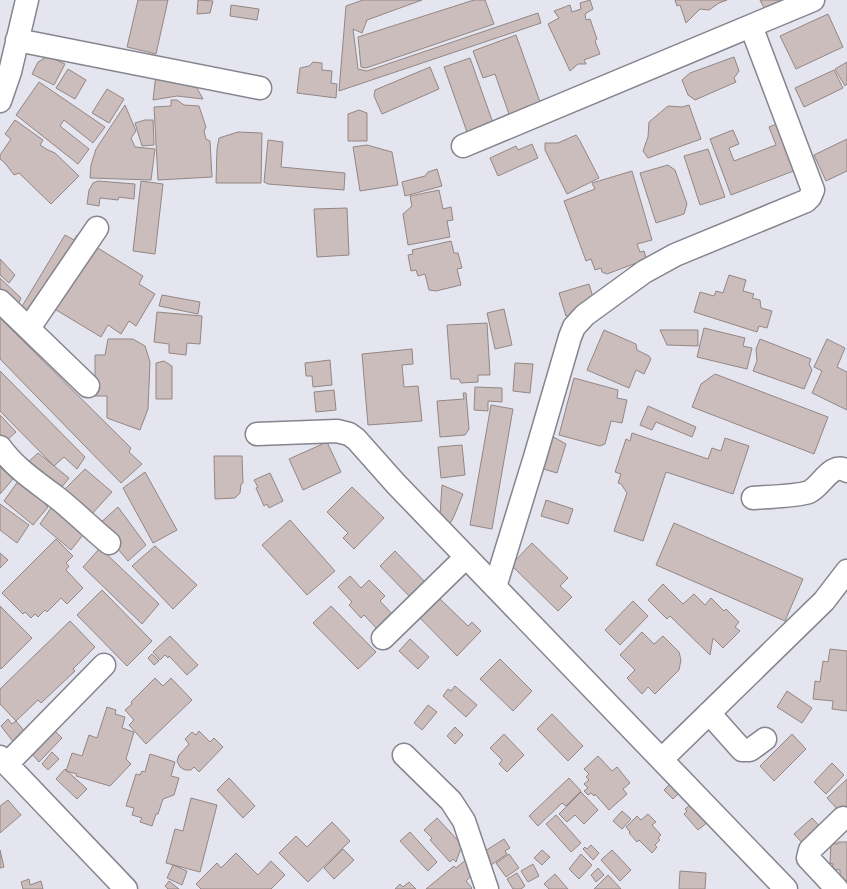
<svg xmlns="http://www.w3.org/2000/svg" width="847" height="889" viewBox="0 0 847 889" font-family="'DM Sans',sans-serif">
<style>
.building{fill:#cabdbb;stroke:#938785}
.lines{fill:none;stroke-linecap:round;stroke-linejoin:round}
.minor-casing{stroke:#85848f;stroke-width:25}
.minor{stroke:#fff;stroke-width:22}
</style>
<rect width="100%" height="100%" fill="#e5e5f0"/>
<path class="building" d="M138,0H168L156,54L127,47Z
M198,0L213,1L210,13L197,14Z
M363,0H422L367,20L362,33L353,29L358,69L367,71L538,13L541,23L339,91L346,6Z
M474,0H485L494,24L366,68L361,67L358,37Z
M590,0L593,9L585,14L586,20L590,19L597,39L595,41L600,54L584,60L586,64H578L570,71L548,24L559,18L554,11L570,5L572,12L581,9L580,3Z
M675,0H727L719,3L709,10L700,9L686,23L680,5L677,6Z
M760,0H782L786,8L769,14L763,6Z
M231,5L259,9L257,20L230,16Z
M828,14L843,47L796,69L780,36Z
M516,35L540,102L510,117L495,74L483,78L473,51Z
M48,56L65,64L54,85L32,74L38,62Z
M734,57L739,71L734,78L736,82L695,100L688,95L682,80L690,73Z
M470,58L493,123L467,132L444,67Z
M313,62L322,63V70L332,71L331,83L337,84L336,98L297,93L300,68L309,66Z
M847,62V84L845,86L835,69Z
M430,67L439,89L382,114L374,96L375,90Z
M68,69L86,80L75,99L56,88Z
M834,70L843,88L804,107L795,88Z
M156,74L193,81L203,99L177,96L153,100Z
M39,82L105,127L93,143L64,120L60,126L89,149L78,164L16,115Z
M107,89L124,99L109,123L92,113Z
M171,100H177L184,105L199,106L206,127L204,131L206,139L210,141L212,177L158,180L154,107L171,106Z
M125,105L136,131L131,138L135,147L155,149L151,180L90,178L91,165L96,149Z
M689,105L701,139L648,158L643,151L648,137L649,122L668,106L682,107Z
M359,110L367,113V141H348V114Z
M792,118L809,165L731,195L710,139L733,130L739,144L729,148L734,161L776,145L769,127Z
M15,120L43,140L40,145L48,150L55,153L79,176L51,204L19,173L14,175L5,163L0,159V155L11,139L5,134Z
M145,120H153L154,145L142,146L135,123Z
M238,132L262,133L261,183H216L217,149L219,138Z
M576,135L580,141L599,178L567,194L545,150V143H558Z
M847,139V171L826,181L814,155Z
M268,140L283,142L281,167L345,173L344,190L268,184L264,182Z
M532,144L538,158L498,176L490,158L516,146L518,150Z
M367,145L392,152L398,185L360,191L353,147Z
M708,149L725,197L700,205L684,156Z
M668,165L675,170L687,204L684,214L656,223L640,173Z
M437,169L442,186L405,196L402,182L425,176L428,172Z
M632,171L652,240L637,244L640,252L644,251L649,268L642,269L639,262L607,274L602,272L601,268L595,270L591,259L586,261L564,201L595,189L592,183Z
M98,181L135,184L134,199L119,197L118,200L100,198L99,206L87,204L89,190L93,183Z
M141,181L163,184L155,254L133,251Z
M439,190L443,209L451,207L453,220L447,221L450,237L408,245L403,214L412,206L410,196Z
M347,208L349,255L317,257L314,209Z
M65,235L74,240L77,235L143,276L139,284L155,294L136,326L129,321L121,334L108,325L101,337L43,302L27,312L21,308Z
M451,241L454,253H458L462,268L457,269L461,285L436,291L429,290L425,274L418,276L416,270L411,271L408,255L413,254L412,250Z
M0,259L15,275L9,283L0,275Z
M729,275L746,280L743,291L754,294L752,298L760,300L761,308L772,311L767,328L759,326L757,332L694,312L700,292L714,296L716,291L723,293Z
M0,278L21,298L17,307L0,290Z
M589,284L596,307L566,316L559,293Z
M162,295L200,302L198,314L159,306Z
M504,309L512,345L495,349L487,313Z
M157,312L202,316L200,344L187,343L186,355L169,353V344L154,342Z
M0,318L131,448L129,452L142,464L121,483L0,359Z
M487,323L490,375H478V382L461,383L459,379H451L447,325Z
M704,328L745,338L743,346L752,348L747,369L697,357Z
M604,330L636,344L637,350L649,356L651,359L644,374L636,370L629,388L587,370Z
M660,330H698V346L667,345Z
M108,339H133L145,346L150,362L148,409L140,430L107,418V396H95V355H105Z
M760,339L811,359L809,364L812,370L804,389L753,371L757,361L756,349Z
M827,339L845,348L837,367L847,372V410L812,393L822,371L814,367Z
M412,349L413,364L402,365L404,387L418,386L422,421L368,425L362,354Z
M330,360L332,385L313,387L312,376H306L305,363Z
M164,361L172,366V399H156V363Z
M515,363L533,364L530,393L513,391Z
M0,371L85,457L77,469L64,457L54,466L0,411Z
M715,374L828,417L814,454L692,407L701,384Z
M574,378L618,390L617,398L627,400L622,423L611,421L605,444L600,446L559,435Z
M475,387L502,388V402L488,401V411L474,410Z
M334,390L336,410L316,412L314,392Z
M463,393H466L469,429L465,435L440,437L437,401L464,399Z
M491,405L513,409L492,529L470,525Z
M648,406L696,427L692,437L656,422L652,430L640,425Z
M0,415L16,432L5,442L0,436Z
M632,433L708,459L712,448L721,451L725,438L749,446L733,494L666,472L643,541L614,531L627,493L621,484L618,483L621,474L615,472L626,439L630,441Z
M550,435L566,444L557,473L540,468Z
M327,442L341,472L303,490L289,459Z
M462,445L465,475L441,478L438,447Z
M38,453L69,478L57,493L25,465Z
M214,456H242L243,483L241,484L240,493L235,498L215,499Z
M0,467L13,479L0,494Z
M85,469L112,492L90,516L65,489Z
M145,472L177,530L153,543L123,488Z
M270,473L283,501L269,508L267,504L264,506L256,488L258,487L254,480Z
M21,477L48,507L33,525L4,501Z
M442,485L463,494L455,514L451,522L447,523L440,516Z
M352,487L384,518L354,549L343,538L348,533L327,512Z
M546,500L573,509L568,524L541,516Z
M55,502L86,531L71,550L40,524Z
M0,504L29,525L17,543L0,530Z
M118,507L146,545L128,561L98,525Z
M290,520L335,571L307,595L262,545Z
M674,523L803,579L785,621L656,565Z
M56,539L73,556L66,563L69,566L66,570L83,588L67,604L61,598L47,612L45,610L38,617L35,614L31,618L25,612L23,614L2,593Z
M532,543L568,578L560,586L572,597L558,611L511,565Z
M155,546L197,585L173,609L132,566Z
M100,548L159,604L142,624L83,567Z
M395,551L425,582L410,597L380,566Z
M0,553L8,560L0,568Z
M350,576L361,588L369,580L385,596L380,601L394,616L379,631L364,615L361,618L349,605L352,602L338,587Z
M663,584L683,604L694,594L705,605L711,598L724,611L726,609L739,622L735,627L740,631L723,648L713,638L710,655L670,616L667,619L648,600Z
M102,590L152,641L127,666L77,615Z
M439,598L468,626L472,622L481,631L457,656L420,618Z
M633,601L648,616L620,645L605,630Z
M0,606L32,638L1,669L0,668Z
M331,606L376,652L358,669L313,623Z
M70,621L95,647L73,669L75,671L41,703L38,700L16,721L0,704V689Z
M642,632L654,644L663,636L679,652L681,660L679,670L655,694L648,687L642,694L627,678L635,670L620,655Z
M170,636L198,665L187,675L169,656L168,658L165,655L160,660L153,652Z
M410,639L429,657L418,669L399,651Z
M830,649L847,651V711L832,709L833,701L813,699L815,681L820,682L823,661L828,662Z
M152,654L159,661L154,665L148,658Z
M500,659L532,691L513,711L480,679Z
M155,678L163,686L171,678L192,700L146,744L129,725L134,720L125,710L132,704L131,702Z
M455,686L477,705L466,717L443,696L448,689L451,691Z
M787,691L812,708L802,723L777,707Z
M428,705L437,712L422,730L414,723Z
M107,707L116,710L115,714L125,717L122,728L134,732L126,759L131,764L110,786L76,776L77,774L66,771L72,753L82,756L89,735L97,738Z
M552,714L583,746L568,761L537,729Z
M8,719L12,724L16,721L26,733L14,743L1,726Z
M455,727L463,735L455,744L447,736Z
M53,729L62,738L39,762L32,754Z
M199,731L210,742L214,738L223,747L199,772L194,767L191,770H185L180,767L177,761L179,755L189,744L185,739L192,732L196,735Z
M504,734L524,755L507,772L499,764L502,760L490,748Z
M792,734L806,749L774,781L760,766Z
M52,752L59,759L48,770L42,764Z
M150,754L175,762L171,776L179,778L174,795L163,799L158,814H156L152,826L140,822L142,818L132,815L134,808L126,806L136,774L140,775L142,771L145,772Z
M598,756L612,771L617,767L630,783L623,789L627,794L609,810L595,794L594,796L591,793L588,795L584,791L588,788L584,784L589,780L586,777L589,774L584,769Z
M832,763L844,775L826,794L814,782Z
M65,769L87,789L77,799L56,779Z
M229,778L255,806L243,818L217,790Z
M569,778L581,791L566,806L562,803L538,826L529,816Z
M847,779V809L842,814L827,798Z
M670,784L681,791L673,799L664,790Z
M581,792L598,810L584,824L575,815L567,822L559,814Z
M191,798L217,805L200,872L166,863L175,829L183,831Z
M8,800L21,815L0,833V806Z
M694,802L709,821L698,830L684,814L687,811L685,809Z
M622,811L631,819L622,829L613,821Z
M648,814L656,822L652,825L661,835L658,838L660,840L655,845L657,847L652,853L639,840L637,842L629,833L630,832L626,827L637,816L641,820Z
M556,815L581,843L571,852L546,824Z
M437,818L462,845L456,862L453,859L450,862L430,840L432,838L424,830Z
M812,818L823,830L805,846L794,834Z
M332,822L350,841L308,882L279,853L296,836L307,847Z
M410,832L437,862L428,871L400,841Z
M504,839L510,848L505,851L507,854L491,865L485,851Z
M838,842H847V881L840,880V870L832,869L833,864L830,863L831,843L838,844Z
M591,845L599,853L593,860L583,849L585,847L587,849Z
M343,849L354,860L334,879L324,868Z
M0,850L4,867L0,868Z
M542,850L550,857L542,865L534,858Z
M612,850L631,870L620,881L601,860Z
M236,853L258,875L271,861L285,875L271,889H201L196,884L217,863L221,868Z
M509,854L519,868L506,877L496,863Z
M581,854L592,865L579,879L569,869Z
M467,859L477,871L466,881L472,888L471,889H426L454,866L456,868Z
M533,864L539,876L528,882L521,871Z
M173,865L187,871L182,885L167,878Z
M598,868L604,875L596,882L591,875Z
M680,871L706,873L705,889H679Z
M517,873L525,886L521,889H513L507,879Z
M555,874L568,889H549L544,884Z
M608,875L621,889H594Z
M29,879L30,885L41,881L43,889H23L21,882Z
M169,881L179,889H168L165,886Z
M409,882L416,889H395L400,884L403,887Z"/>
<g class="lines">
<g class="minor-casing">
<path id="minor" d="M17,40L260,88
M0,101L10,72L27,0
M463,146L813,0
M0,301L88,386
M29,328L97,228
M257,434L337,431L349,434L356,439L396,484L786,889
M0,447C15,468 35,481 55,496C74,511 91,528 109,543
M753,498C766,497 799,496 809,492C822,486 831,461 847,471
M495,587L535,457L570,337L574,327L585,315L644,272L675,255L806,201L810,197L813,190L751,26
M383,638L466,557
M709,713L742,750H750L765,739
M404,755L451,801L464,821L487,889
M0,757L126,889
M662,759L824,601L847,571
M7,764L104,665
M837,889L808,858L810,850L843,818"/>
</g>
<use href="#minor" class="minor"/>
</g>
</svg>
